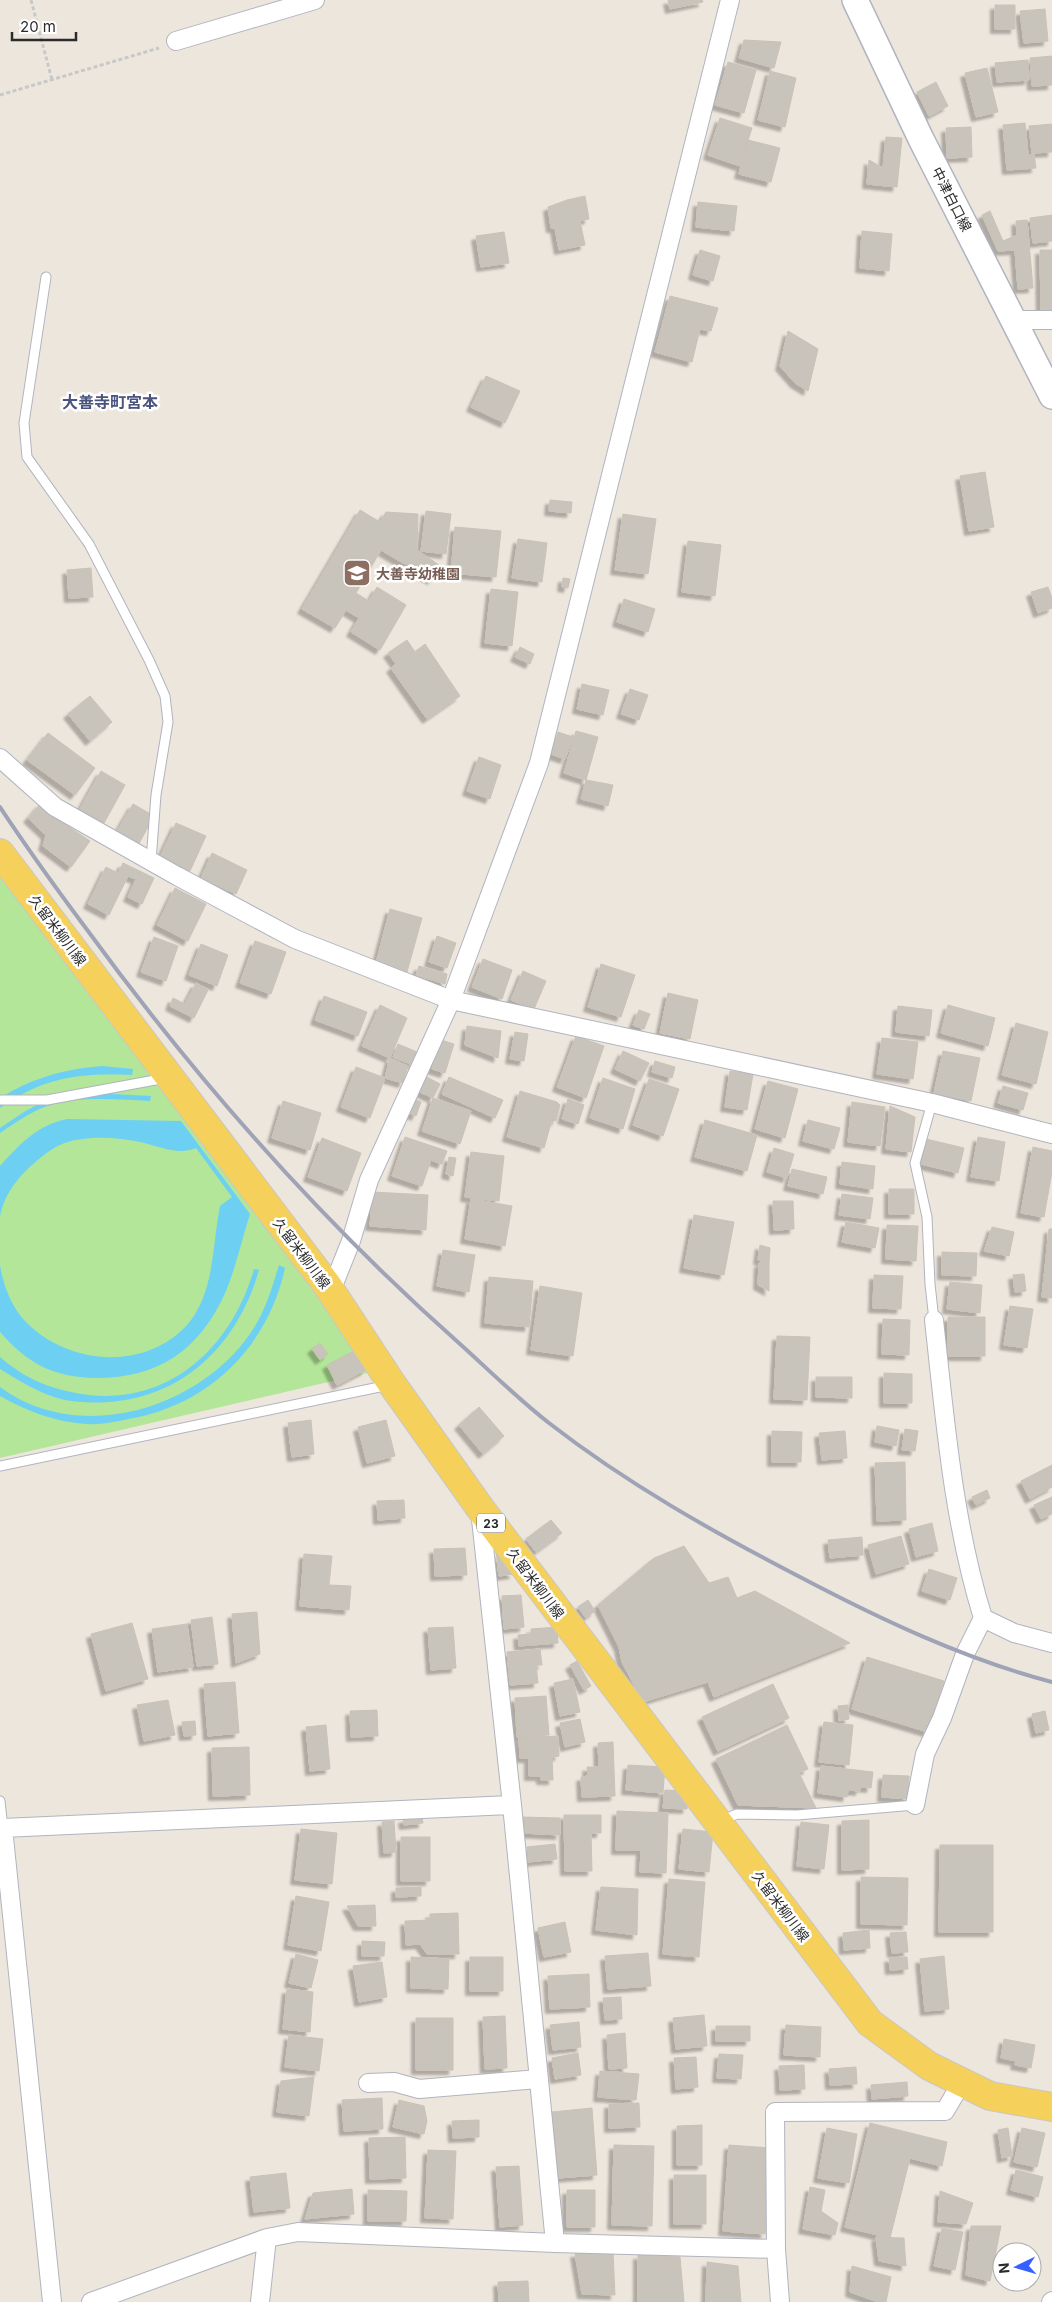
<svg xmlns="http://www.w3.org/2000/svg" width="1052" height="2302" viewBox="0 0 1052 2302" font-family="Inter,'Noto Sans JP',sans-serif">
<style>
.green{fill:#b3e698}
.water{fill:#6dd0f3}
.building{fill:#c9c4bb;stroke:#c9c2b6;filter:url(#shadow)}
.lines{fill:none;stroke-linecap:round;stroke-linejoin:round}
.lane-casing{stroke:#b1b4bf;stroke-width:11}
.street-casing{stroke:#b1b4bf;stroke-width:20}
.secondary-casing{stroke:#b1b4bf;stroke-width:28}
.primary-casing{stroke:#c8c8c8;stroke-width:30}
.path{stroke:#c8c8c8;stroke-width:3;stroke-dasharray:4 2.5;stroke-linecap:butt}
.lane{stroke:#fff;stroke-width:9}
.street{stroke:#fff;stroke-width:18}
.secondary{stroke:#fff;stroke-width:25}
.primary{stroke:#f5d05a;stroke-width:28}
.rail{stroke:#9fa3b6;stroke-width:4}
.labels{text-anchor:middle;dominant-baseline:central;stroke-width:5;stroke-linejoin:round;paint-order:stroke}
.shield{fill:#fff;stroke:#6b6b6b;stroke-width:1}
.shield-label{font-size:12px;font-weight:bold;fill:#2b2b2b}
.street-label{font-size:14px;fill:#2b2b2b;stroke:#fff}
.education-label{font-size:14px;font-weight:bold;fill:#785e54;stroke:#fff;text-anchor:start}
.quarter-label{font-size:16px;font-weight:bold;fill:#4a537e;stroke:#fff}
</style>
<defs>
<filter id="shadow"><feDropShadow dx="-4.5" dy="4.5" stdDeviation="1" flood-color="#0004"/></filter>
</defs>
<rect width="100%" height="100%" fill="#ede6dd"/>
<path class="green" d="M0,873L376,1371L0,1458Z"/>
<path class="water" d="M102,1066L133,1069L132,1075C80,1073 43,1077 0,1108V1098C32,1078 64,1069 102,1066Z
M112,1094L151,1096L150,1101C119,1100 85,1096 54,1104C34,1109 17,1122 0,1133V1128C11,1121 21,1113 33,1107C58,1095 85,1095 112,1094Z
M67,1119L181,1121L250,1214C242,1239 236,1267 226,1291C200,1350 159,1378 96,1378C53,1377 28,1364 0,1332V1265C3,1285 11,1305 24,1320C66,1365 144,1372 187,1325C215,1293 212,1245 220,1206L232,1197L196,1148C177,1156 160,1146 140,1142C116,1137 83,1135 60,1145C49,1150 40,1158 32,1165C17,1178 3,1197 0,1217V1166C19,1145 37,1125 67,1119Z
M279,1265L285,1268C268,1347 208,1406 128,1419C115,1422 100,1425 86,1424C55,1422 27,1411 0,1396V1387C77,1444 193,1411 247,1338C264,1316 271,1291 279,1265Z
M254,1269L259,1270C239,1341 187,1396 110,1402C95,1403 77,1403 61,1399C38,1393 20,1381 0,1369V1357C20,1375 45,1387 71,1392C161,1412 230,1353 254,1269Z"/>
<path class="building" d="M668,0H702L703,2L670,9Z
M995,5H1015V29H995Z
M1045,9L1048,41L1024,43L1020,11Z
M744,40L781,42L774,68L739,58Z
M1052,56V85L1032,86L1030,58Z
M1028,60L1029,80L997,82L995,63Z
M728,62L756,70L744,113L715,105Z
M987,68L998,112L976,117L965,73Z
M770,71L796,78L785,127L758,120Z
M936,82L948,106L929,116L917,92Z
M720,118L752,128L740,166L708,155Z
M1025,123L1028,155L1034,154L1036,168L1007,170L1003,125Z
M1052,124V152L1032,153L1029,126Z
M971,127L972,157L947,158L946,128Z
M886,137L902,138L897,187L867,184L869,160L883,168Z
M748,140L780,148L771,182L739,174Z
M585,196L589,219L580,221L585,245L559,250L555,228H551L548,207L567,200Z
M698,202L737,206L734,231L696,227Z
M990,211L1003,241L1017,235L1016,221L1027,220L1033,288L1018,289L1015,250L998,251L982,215Z
M1052,215V241L1033,243L1030,218Z
M862,231L892,234L889,271L860,268Z
M504,232L509,263L481,267L476,236Z
M700,250L720,256L713,281L693,275Z
M1040,250H1052V314H1041Z
M670,296L718,308L711,331L700,329L692,362L655,352Z
M788,331L818,349L808,391L795,383L780,366Z
M486,376L520,391L505,423L471,407Z
M985,472L994,527L969,531L960,476Z
M550,500L572,502L571,513L549,511Z
M360,510L380,522L386,512L418,514L417,550L439,565L432,580L381,550L356,593L369,601L377,587L406,605L380,650L351,632L359,618L346,610L335,628L302,609Z
M426,511L451,514L446,554L421,551Z
M623,514L656,519L648,574L615,570Z
M455,527L501,531L496,577L451,573Z
M518,539L547,543L542,582L512,578Z
M688,541L721,545L715,596L682,592Z
M91,568L93,597L69,598L67,570Z
M563,578L570,579L568,588L562,587Z
M1048,587L1052,598V608L1038,613L1031,592Z
M491,589L518,592L512,646L485,643Z
M624,599L655,609L648,632L617,622Z
M407,640L415,652L425,644L460,696L427,719L391,668L396,664L388,653Z
M520,647L534,654L530,664L515,657Z
M582,684L609,690L603,715L577,709Z
M630,689L648,695L639,720L621,714Z
M90,696L112,722L90,741L68,714Z
M576,731L598,737L586,780L564,773Z
M558,732L573,737L565,759L551,754Z
M48,733L95,768L75,795L27,760Z
M479,757L501,765L490,799L467,791Z
M101,771L125,785L104,823L80,809Z
M586,780L613,785L608,806L581,799Z
M41,803L59,820L46,835L28,818Z
M133,804L154,816L137,847L115,835Z
M59,820L90,841L71,867L43,846L46,835Z
M176,823L206,836L190,871L160,857Z
M212,853L247,870L236,894L201,878Z
M123,863L154,878L142,904L128,897L136,879L128,876L109,915L88,904L106,867L118,873Z
M175,888L206,904L188,941L157,925Z
M390,909L422,918L407,972L376,963Z
M437,936L456,943L447,968L429,962Z
M154,937L178,946L166,981L141,972Z
M255,941L286,952L271,994L240,983Z
M201,944L228,955L217,986L189,975Z
M483,959L512,970L502,999L472,987Z
M601,964L635,975L621,1017L588,1007Z
M419,966L447,974L445,984L416,975Z
M523,971L546,981L534,1009L511,1000Z
M196,983L208,990L194,1018L170,1006L173,998L185,1004Z
M668,993L698,1000L690,1039L660,1033Z
M324,996L367,1012L358,1036L315,1020Z
M380,1005L407,1018L390,1058L362,1046Z
M948,1005L995,1018L988,1046L941,1033Z
M898,1006L932,1010L929,1036L896,1032Z
M639,1010L650,1014L644,1029L633,1025Z
M1016,1023L1048,1032L1036,1084L1002,1075Z
M467,1026L501,1031L498,1058L465,1045Z
M515,1032L528,1034L524,1061L510,1059Z
M576,1036L604,1046L586,1098L557,1087Z
M882,1038L918,1042L913,1079L877,1074Z
M441,1040L454,1044L445,1073L432,1069Z
M398,1044L417,1052L413,1065L393,1057Z
M623,1051L649,1063L640,1081L615,1069Z
M943,1051L980,1058L971,1101L934,1093Z
M390,1058L408,1066L403,1083L385,1078Z
M655,1061L675,1067L672,1078L652,1072Z
M356,1067L385,1078L370,1118L341,1107Z
M730,1071L753,1074L747,1110L725,1107Z
M425,1076L440,1084L433,1098L418,1091Z
M449,1077L503,1100L495,1118L442,1094Z
M603,1078L635,1089L623,1129L590,1118Z
M649,1079L679,1089L663,1136L633,1125Z
M768,1081L798,1089L785,1138L755,1129Z
M1003,1086L1028,1093L1023,1110L998,1103Z
M520,1091L557,1102L544,1148L507,1137Z
M433,1098L471,1111L460,1144L422,1131Z
M414,1099L421,1102L416,1116L409,1113Z
M568,1099L584,1105L578,1124L562,1119Z
M283,1101L321,1113L310,1150L272,1138Z
M557,1102L560,1105L556,1121L550,1120Z
M852,1102L885,1107L880,1146L848,1142Z
M890,1106L915,1117L911,1152L886,1149Z
M705,1120L757,1135L747,1171L695,1157Z
M808,1120L840,1128L834,1149L803,1141Z
M405,1137L447,1151L442,1164L431,1160L422,1186L392,1176Z
M978,1137L1005,1142L999,1181L971,1177Z
M322,1138L361,1153L347,1191L308,1177Z
M926,1139L964,1148L958,1173L921,1164Z
M1033,1147L1052,1151V1172L1044,1217L1021,1213Z
M774,1148L794,1154L787,1178L767,1172Z
M471,1152L504,1156L499,1201L465,1197Z
M449,1157L456,1158L453,1176L446,1174Z
M842,1162L875,1166L873,1189L840,1184Z
M792,1169L827,1177L823,1194L788,1186Z
M889,1189H914V1214H889Z
M373,1192L428,1195L426,1230L370,1226Z
M842,1194L873,1198L870,1219L839,1215Z
M471,1199L512,1206L505,1246L465,1239Z
M773,1201H793L794,1229L774,1230Z
M694,1215L734,1222L724,1275L684,1268Z
M846,1222L879,1228L875,1248L842,1242Z
M887,1225L918,1226L916,1261L886,1259Z
M992,1227L1014,1232L1009,1256L984,1251Z
M1049,1229H1052V1298L1042,1297Z
M760,1245L770,1248L769,1263L758,1260Z
M443,1250L475,1255L469,1292L437,1286Z
M942,1252L977,1253L976,1276L942,1275Z
M759,1263H769V1291L758,1285Z
M1024,1274L1026,1291L1015,1292L1013,1275Z
M874,1275L903,1276L901,1309L873,1308Z
M489,1277L533,1281L529,1327L485,1323Z
M950,1282L982,1285L980,1313L947,1309Z
M540,1286L582,1293L573,1356L531,1350Z
M1010,1306L1033,1309L1027,1348L1004,1345Z
M948,1317H985V1356H948Z
M883,1319L910,1320L909,1355L882,1354Z
M777,1336L810,1337L807,1400L774,1399Z
M320,1343L328,1354L320,1360L312,1349Z
M356,1350L366,1370L337,1385L327,1365Z
M884,1373L912,1374V1403H884Z
M816,1377H852V1398L816,1397Z
M479,1407L504,1436L483,1454L459,1425Z
M311,1420L314,1454L292,1457L288,1423Z
M386,1420L395,1456L367,1463L358,1427Z
M877,1426L899,1430L896,1446L875,1442Z
M905,1429L918,1431L915,1451L902,1450Z
M772,1431L802,1432L801,1462H772Z
M845,1431L847,1458L822,1460L819,1433Z
M905,1462L906,1520L877,1521L875,1463Z
M1052,1465V1487L1030,1499L1021,1481Z
M987,1490L990,1498L976,1505L972,1497Z
M1052,1497V1514L1041,1519L1034,1505Z
M404,1500L405,1518L378,1520L377,1501Z
M551,1520L562,1533L536,1552L526,1539Z
M932,1523L938,1551L916,1557L909,1529Z
M901,1536L909,1564L876,1574L868,1545Z
M862,1537L863,1555L830,1558L828,1540Z
M684,1546L709,1583L728,1577L737,1598L755,1591L850,1643L714,1697L708,1682L643,1702L622,1662L619,1647L598,1605L654,1558Z
M465,1548L467,1575L435,1576L434,1549Z
M496,1550L514,1574L499,1576Z
M304,1554L332,1556L329,1585L351,1586L349,1610L300,1606Z
M929,1569L957,1578L950,1600L922,1591Z
M521,1595L524,1627L504,1629L502,1596Z
M588,1600L595,1611L586,1618L578,1607Z
M257,1612L260,1654L236,1663L232,1614Z
M212,1617L218,1664L197,1666L191,1620Z
M132,1623L148,1679L106,1691L91,1634Z
M187,1624L193,1667L158,1672L152,1629Z
M453,1627L456,1668L431,1670L428,1628Z
M557,1627L558,1643L519,1646L518,1635L531,1634V1629Z
M540,1649L542,1665H536L538,1683L510,1685L507,1652Z
M867,1657L944,1681L928,1732L852,1709Z
M577,1661L591,1686L584,1690L570,1665Z
M573,1679L580,1712L560,1716L554,1683Z
M235,1682L239,1733L208,1736L204,1684Z
M773,1684L789,1718L718,1751L702,1717Z
M546,1696L549,1735L517,1737L515,1698Z
M168,1700L175,1735L144,1741L137,1705Z
M848,1705L849,1719L839,1721L838,1706Z
M377,1710L378,1736L351,1737L350,1711Z
M1045,1711L1049,1730L1036,1733L1032,1714Z
M580,1719L585,1742L565,1747L560,1723Z
M195,1721L196,1735L184,1736L182,1722Z
M824,1722L853,1725L849,1765L819,1762Z
M326,1725L330,1769L310,1771L306,1727Z
M787,1725L808,1769L799,1773L816,1808L738,1805L716,1759Z
M558,1736L559,1756L552,1757L553,1780H541V1776H529V1758H520L519,1738Z
M613,1742L615,1796L582,1797L581,1777L588,1776L587,1767H599L598,1743Z
M249,1747L250,1795L213,1796L212,1748Z
M628,1765L665,1767L663,1793L626,1790Z
M821,1766L873,1772L871,1788L860,1787V1791L848,1790L847,1797L818,1793Z
M883,1775L909,1776L908,1799L882,1797Z
M665,1790L688,1791L687,1809L663,1808Z
M617,1811L668,1813L666,1873L640,1872L641,1850H616Z
M564,1815H601V1833H591L592,1871H565Z
M422,1817L423,1823L404,1825L403,1819Z
M523,1817L560,1818V1835L523,1833Z
M869,1820V1869L842,1870V1821Z
M394,1821L396,1852L384,1853L382,1822Z
M801,1822L829,1825L824,1869L797,1866Z
M301,1829L337,1833L332,1884L295,1880Z
M683,1829L713,1832L709,1872L679,1869Z
M401,1837H430V1881H401Z
M555,1844L557,1859L528,1862L527,1847Z
M940,1845H993V1932H939Z
M861,1877L908,1878L907,1925L861,1924Z
M669,1879L705,1882L699,1957L663,1954Z
M421,1887V1896L396,1897V1888Z
M601,1887L638,1889L637,1935L596,1930Z
M296,1896L329,1902L321,1951L288,1945Z
M375,1905L376,1926H358L347,1906Z
M458,1913L459,1954H427L420,1944L406,1945L405,1921L430,1920V1914Z
M565,1922L571,1952L544,1957L538,1928Z
M869,1930L870,1948L844,1950L843,1933Z
M906,1932L908,1952L892,1953L890,1933Z
M362,1941L385,1942L384,1956H362Z
M648,1953L651,1986L608,1989L605,1956Z
M296,1954L318,1960L311,1988L289,1983Z
M944,1956L949,2009L925,2011L920,1959Z
M411,1957L449,1959L448,1989L411,1988Z
M470,1957H503V1991H470Z
M907,1957L908,1969L890,1970L889,1958Z
M382,1962L387,1997L359,2002L353,1966Z
M589,1974L590,2007L550,2009L548,1976Z
M287,1989L313,1992L310,2032L283,2029Z
M621,1997L622,2019L605,2020L603,1998Z
M704,2015L707,2046L676,2049L673,2018Z
M505,2016L507,2068L485,2069L483,2017Z
M416,2018H453V2070H416Z
M579,2022L581,2047L553,2050L550,2025Z
M786,2025L821,2027L820,2057L784,2055Z
M716,2026H750V2041H716Z
M625,2033L627,2068L609,2069L607,2035Z
M289,2035L323,2039L319,2071L285,2067Z
M1004,2039L1035,2045L1031,2068L1015,2065L1016,2061L1001,2058Z
M578,2053L581,2075L555,2079L552,2058Z
M719,2054L743,2055L741,2079L717,2078Z
M696,2057L698,2087L676,2089L674,2058Z
M804,2065L805,2089L780,2090L779,2066Z
M856,2067L857,2084L830,2085L829,2069Z
M600,2071L639,2074L636,2100L598,2097Z
M314,2077L309,2116L277,2112L281,2081Z
M907,2082L908,2096L872,2099L871,2085Z
M382,2098L383,2129L344,2131L342,2100Z
M399,2100L424,2106L427,2121L424,2134L393,2127Z
M639,2103L640,2127L609,2128V2104Z
M592,2108L597,2175L558,2178L552,2112Z
M479,2120V2137L453,2138L452,2121Z
M870,2123L947,2142L942,2166L910,2158L890,2238L845,2227Z
M702,2125V2165H677V2126Z
M827,2128L857,2134L849,2183L818,2178Z
M1008,2128L1012,2156L1002,2158L998,2130Z
M1022,2128L1045,2133L1037,2167L1014,2162Z
M405,2137L406,2178L370,2179L369,2138Z
M614,2145L654,2146L652,2226L612,2225Z
M729,2145L771,2148L765,2234L723,2231Z
M428,2150L456,2151L453,2219L425,2218Z
M519,2166L523,2225L500,2227L496,2167Z
M1016,2170L1043,2177L1038,2197L1011,2190Z
M286,2173L290,2208L254,2212L250,2177Z
M674,2175H706V2224H674Z
M810,2187L825,2190L821,2211L838,2223L835,2235L803,2229Z
M352,2189L354,2214L305,2219L313,2193Z
M368,2190L407,2191L406,2221H368Z
M567,2190H595V2227H567Z
M940,2191L973,2203L966,2224L938,2222Z
M971,2226H1001L990,2281L966,2275Z
M942,2228L963,2232L955,2270L934,2266Z
M876,2237L904,2238L906,2266L879,2261Z
M575,2253H613L615,2295L582,2294Z
M638,2255L680,2257L684,2302H638Z
M707,2262L738,2266L741,2302H706Z
M852,2266L891,2277L886,2302H878L850,2292Z
M528,2281L529,2302H499L498,2282Z"/>
<g class="lines">
<g class="lane-casing">
<path id="lane" d="M46,277L24,423L27,457L89,544L149,660L165,696L168,722L156,795L151,861
M0,1100H47L166,1078
M932,1103L915,1163L927,1217L930,1284L934,1320
M0,1466L389,1385
M0,1801L3,1828
M720,1821L737,1814L797,1815L915,1805"/>
</g>
<g class="street-casing">
<path id="street" d="M176,41L315,0
M1013,320H1052
M0,758L55,807L177,876L295,939L451,1000L932,1103L1052,1134
M327,1285L333,1286L351,1241L369,1180L451,1000L539,763L730,0
M934,1320C945,1420 953,1521 983,1618L1014,1633L1052,1643
M480,1510L512,1805L555,2243
M915,1805L925,1754L942,1718L965,1654L983,1618
M368,2083L394,2082L419,2089L538,2079
M52,2302L3,1828L512,1805
M91,2302L267,2238L298,2232L555,2243L776,2249
M260,2302L267,2238
M780,2302L776,2249L775,2112L945,2111L962,2082
M1051,2302L1052,2301"/>
</g>
<g class="secondary-casing">
<path id="secondary" d="M855,0L921,139L1052,396"/>
</g>
<g class="primary-casing">
<path id="primary" d="M0,853L327,1285L392,1384L480,1508L870,2023L929,2066L990,2096L1052,2107"/>
</g>
<path class="path" d="M31,0L52,80
M0,95L159,48"/>
<use href="#lane" class="lane"/>
<use href="#street" class="street"/>
<use href="#secondary" class="secondary"/>
<use href="#primary" class="primary"/>
<path class="rail" d="M0,807C27,848 56,888 85,927C195,1078 320,1220 460,1344C489,1370 518,1399 549,1423C626,1483 713,1532 800,1577C880,1619 964,1659 1052,1682"/>
</g>
<defs>
<g id="school-square" transform="scale(1.4375)"><rect x="-9" y="-9" width="18" height="18" rx="4" fill="#8d6e63" stroke="#fff"/><path d="M0-5L7-2L0 1L-7-2ZM-4 1L0 2.5L4 1V4Q0 6-4 4Z" fill="#fff"/></g>
</defs>
<g fill-rule="evenodd">
<use href="#school-square" x="357" y="573"/>
</g>
<g class="labels">
<rect class="shield" x="477" y="1513.5" width="28" height="19" rx="4"/>
<g class="shield-label">
<text x="491" y="1523">23</text>
</g>
<g class="street-label">
<text transform="translate(952 199) rotate(63)">中津白口線</text>
<text transform="translate(58 930) rotate(53)">久留米柳川線</text>
<text transform="translate(302 1253) rotate(53)">久留米柳川線</text>
<text transform="translate(536 1583) rotate(53)">久留米柳川線</text>
<text transform="translate(781 1906) rotate(53)">久留米柳川線</text>
</g>
<g class="education-label">
<text x="376" y="573">大善寺幼稚園</text>
</g>
<g class="quarter-label">
<text x="110" y="402">大善寺町宮本</text>
</g>
</g>
<g transform="translate(1017 2267) rotate(265)"><circle r="24" fill="#ffffff" stroke="#aaaaaa"/>
<path d="M0-4L9 19L0 12L-9 19Z" fill="#385fff"/>
<text y="-8" font-size="14" font-weight="bold" text-anchor="middle" fill="#2b2b2b">N</text>
</g>
<path d="M12 32v8h64v-8" fill="none" stroke="#2b2b2b" stroke-width="2.5"/>
<text x="20" y="32" font-size="15" fill="#2b2b2b" stroke="#ffffff" stroke-width="4" paint-order="stroke">20 m</text>
</svg>
